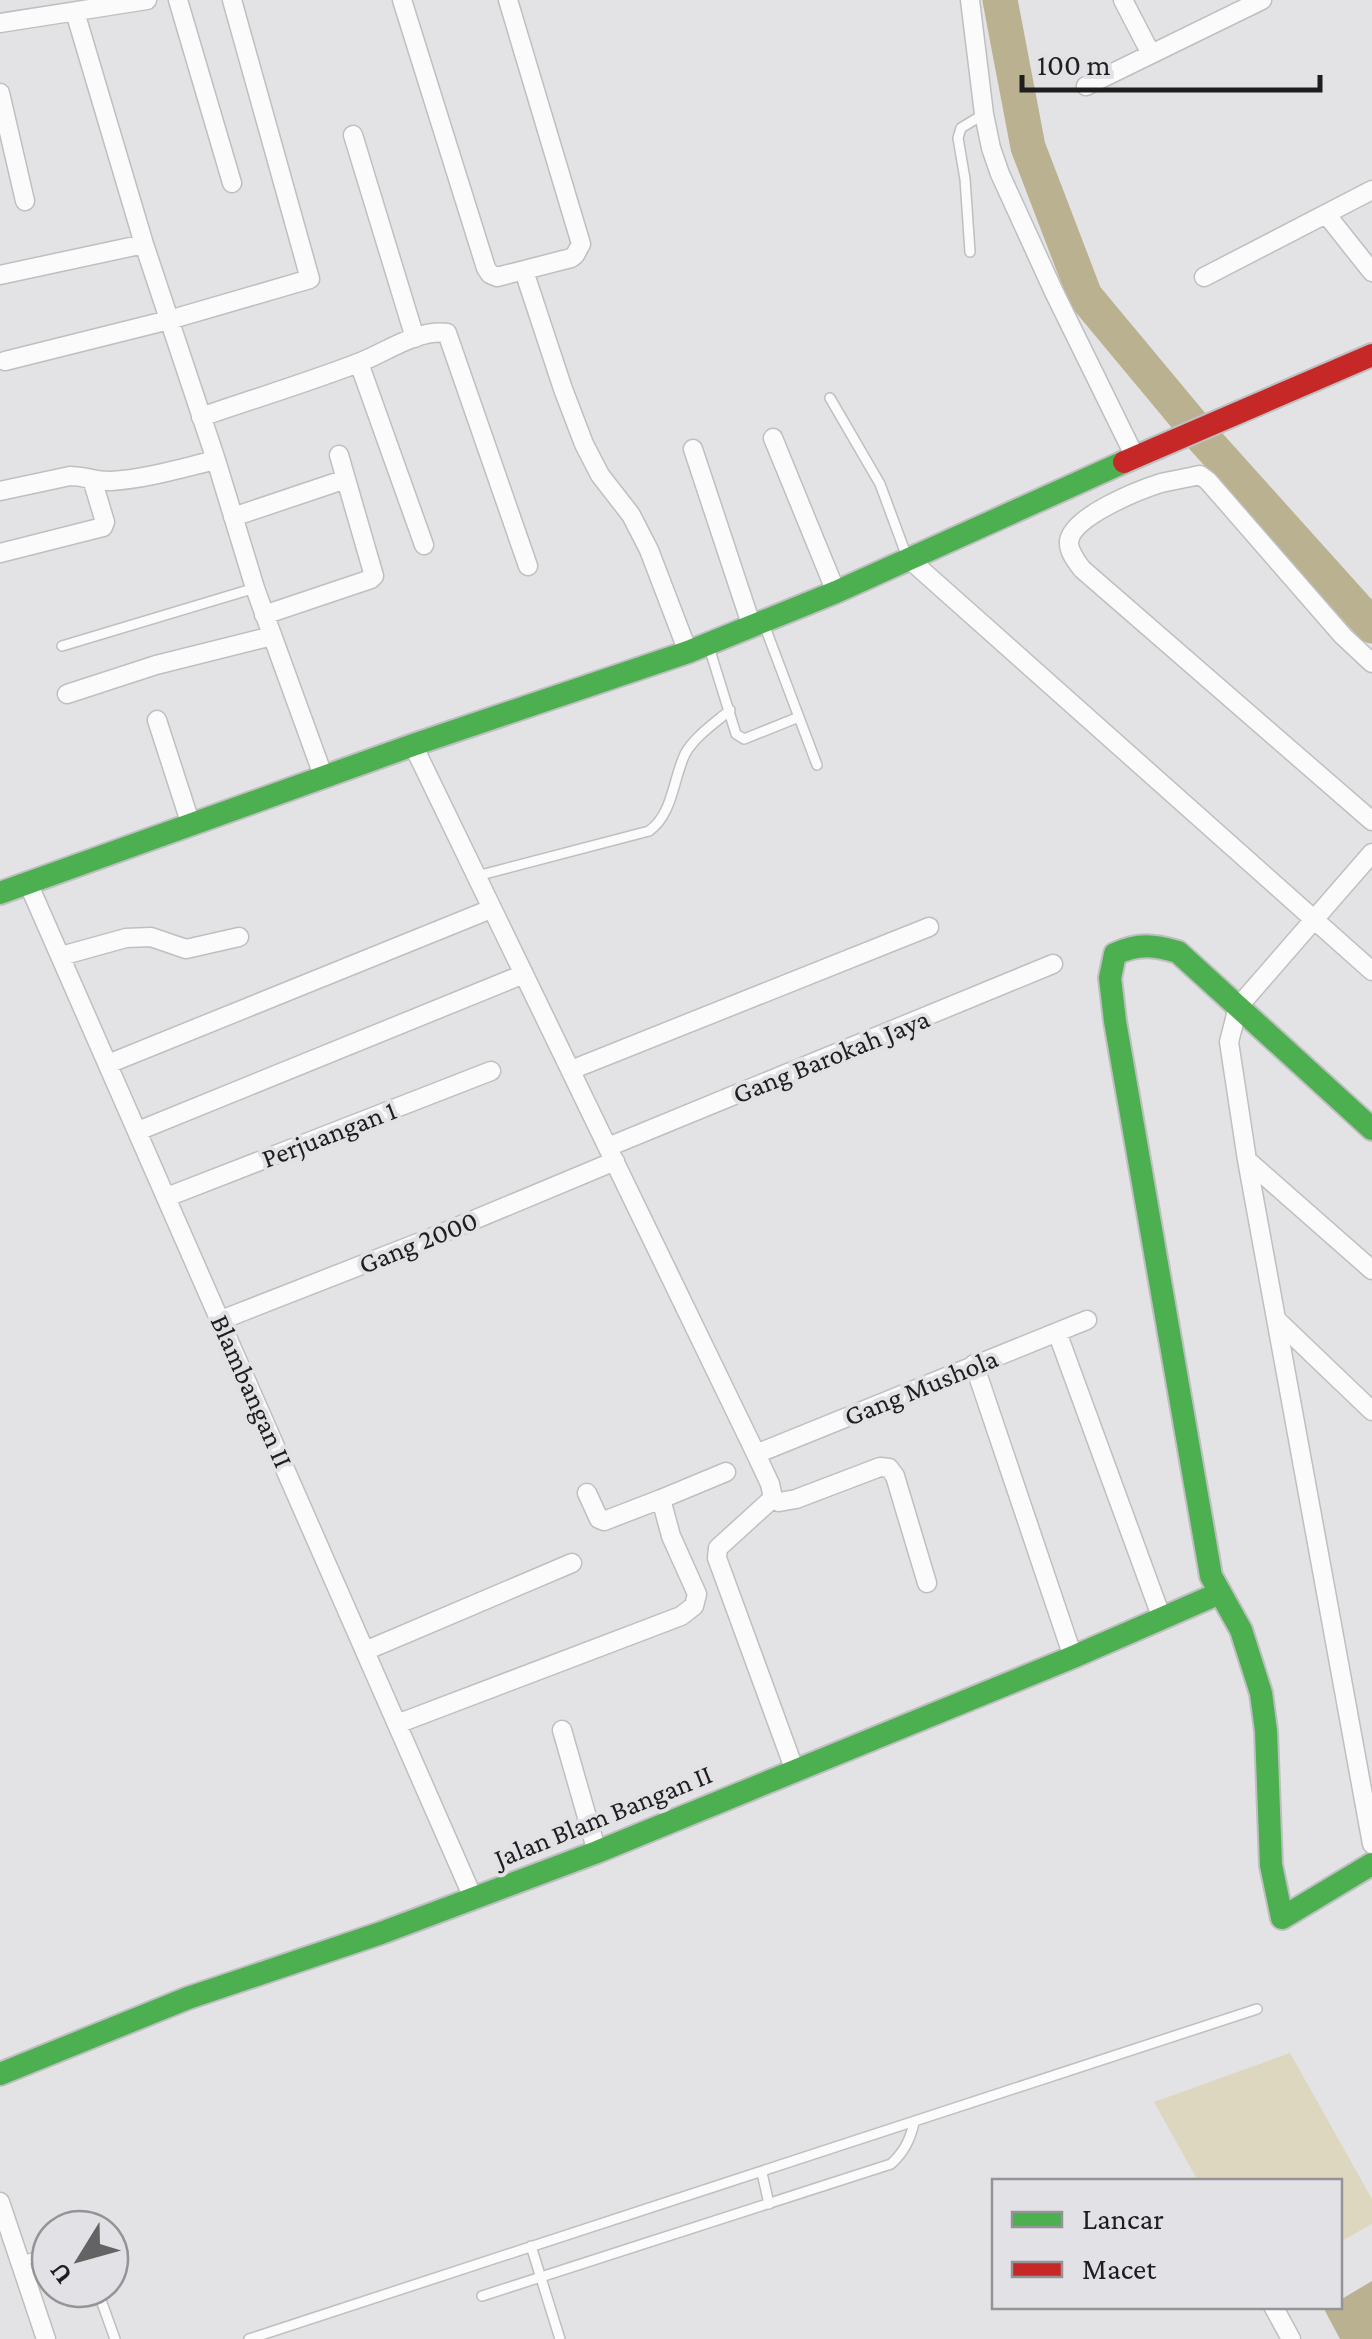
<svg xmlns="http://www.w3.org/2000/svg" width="1372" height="2339" viewBox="0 0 1372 2339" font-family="'Crimson Pro',serif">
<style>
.green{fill:#ded7bf}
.water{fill:#bab190}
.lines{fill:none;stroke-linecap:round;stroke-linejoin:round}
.river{stroke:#bab190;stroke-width:35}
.lane-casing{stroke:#bebfc0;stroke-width:12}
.street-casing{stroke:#bebfc0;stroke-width:21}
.fast-casing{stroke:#bebfc0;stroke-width:26}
.jam-casing{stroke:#bebfc0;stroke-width:26}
.lane{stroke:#fbfbfb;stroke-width:9}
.street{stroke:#fbfbfb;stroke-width:18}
.fast{stroke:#4caf50;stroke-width:22}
.jam{stroke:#c62828;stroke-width:22}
.labels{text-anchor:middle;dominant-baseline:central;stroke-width:8;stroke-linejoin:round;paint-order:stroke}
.street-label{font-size:28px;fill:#1e1e1f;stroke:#e2e2e6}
</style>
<rect width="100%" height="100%" fill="#e3e3e5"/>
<path class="green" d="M1290,2053L1372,2199V2224L1340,2242V2182L1198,2181L1154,2102Z"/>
<path class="water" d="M1372,2281V2339H1340L1324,2309L1329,2307L1340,2306V2300Z"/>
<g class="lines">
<path class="river" d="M1000,0L1028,147L1085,296L1204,439L1372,626"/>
<g class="lane-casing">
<path id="lane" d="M970,252L965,179L958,138L961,128L984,114
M830,398L880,484L907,557
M765,627L817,765
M708,644L736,734L744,739L799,717
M62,646L255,588
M477,876L649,831C673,814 673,779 685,754C695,736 715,723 730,710
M762,2173L769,2204
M531,2246L560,2339
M20,2261L50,2254
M97,2289L115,2339
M482,2296L891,2164C904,2152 910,2140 914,2123
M249,2339C585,2228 921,2120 1257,2009"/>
</g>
<g class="street-casing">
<path id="street" d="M178,0L232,183
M402,0L486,268L490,274L497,277L571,258L575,255L581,244L508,0
M970,0L984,114L991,148L1000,174L1054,292L1135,457
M1123,0L1151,54
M75,12L144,244L216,460L255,588L324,778
M0,23L147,0
M1086,86L1262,0
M0,93L25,201
M353,135L415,338
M1326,214L1372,272
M524,271L563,389L584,444L600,475L631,515L649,550L688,652
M0,275L144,244
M1204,277L1372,190
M5,361L169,320L310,279L232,0
M359,363L424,545
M201,417C253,399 306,383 358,363C385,353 417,329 447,333L528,566
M773,438L836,592
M693,449L752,627
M0,491L70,476C85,476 97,482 111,481C146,479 182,468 216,460
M233,517L346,479
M0,553L103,527L105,522L92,479
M908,558L1372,971
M264,615L371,579L374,576L339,455
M1372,663L1343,636L1208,481L1200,475C1187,478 1174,480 1161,483C1139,490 1073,516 1069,541C1068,551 1076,561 1082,569L1372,821
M67,694L156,665L272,636
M157,720L191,825
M413,745L756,1454L770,1484L773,1498
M1372,853L1238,1007L1229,1042L1247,1160L1372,1844
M28,883L474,1900
M61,956L126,938L151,937L186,949L239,937
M108,1064L491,909
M571,1070L929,927
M138,1131L524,974
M608,1147L1053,964
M1247,1160L1372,1270
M167,1197L491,1071
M221,1320L428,1239L615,1161
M1278,1321L1372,1411
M1057,1332L1161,1616
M974,1364L1073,1657
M756,1454L1087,1320
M587,1493L599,1519L604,1521L661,1499
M773,1498L718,1548L717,1558L795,1771
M773,1498L779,1502L796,1499L880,1467L889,1468L895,1476L927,1583
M365,1651L572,1563
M397,1724L681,1616L694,1606L697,1594L671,1536L661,1499L726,1472
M562,1730L597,1852
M0,2202L46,2339
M1273,2306L1291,2339"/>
</g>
<g class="fast-casing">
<path id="fast" d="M0,893L413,745L688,652L836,592L1124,462
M1372,1129L1178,952C1154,945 1138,943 1115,954L1110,978L1115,1021L1211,1576L1241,1630L1261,1693L1266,1731L1271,1865L1282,1918L1372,1864
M0,2074L188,1998L381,1933L597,1852L1073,1657L1220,1593"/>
</g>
<g class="jam-casing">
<path id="jam" d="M1124,462L1372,355"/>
</g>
<use href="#lane" class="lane"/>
<use href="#street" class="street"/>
<use href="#fast" class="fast"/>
<use href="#jam" class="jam"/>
</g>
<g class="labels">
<g class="street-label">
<text transform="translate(831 1056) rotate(-22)">Gang Barokah Jaya</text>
<text transform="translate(329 1134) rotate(-21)">Perjuangan 1</text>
<text transform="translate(418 1242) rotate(-22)">Gang 2000</text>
<text transform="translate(921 1387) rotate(-22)">Gang Mushola</text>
<text transform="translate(252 1391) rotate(66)">Blambangan II</text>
<text transform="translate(603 1816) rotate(-22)">Jalan Blam Bangan II</text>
</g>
</g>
<rect x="992" y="2179" width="350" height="130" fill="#e2e2e6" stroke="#949496" stroke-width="2.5"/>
<rect x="1012" y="2212" width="50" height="15" fill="#4caf50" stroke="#949496" stroke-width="2.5"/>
<text x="1082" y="2229" font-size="30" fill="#1e1e1f">Lancar</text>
<rect x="1012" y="2262" width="50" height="15" fill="#c62828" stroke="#949496" stroke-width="2.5"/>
<text x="1082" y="2279" font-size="30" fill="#1e1e1f">Macet</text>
<g transform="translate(80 2259) rotate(233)"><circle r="48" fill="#e2e2e6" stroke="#949496" stroke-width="2.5"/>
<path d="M0-8L18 38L0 25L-18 38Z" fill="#636364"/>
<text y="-15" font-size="28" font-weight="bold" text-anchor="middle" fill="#1e1e1f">U</text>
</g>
<path d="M1022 75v15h298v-15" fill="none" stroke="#1e1e1f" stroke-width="5"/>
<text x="1037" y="75" font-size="30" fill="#1e1e1f" stroke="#e2e2e6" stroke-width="8" paint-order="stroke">100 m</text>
</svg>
